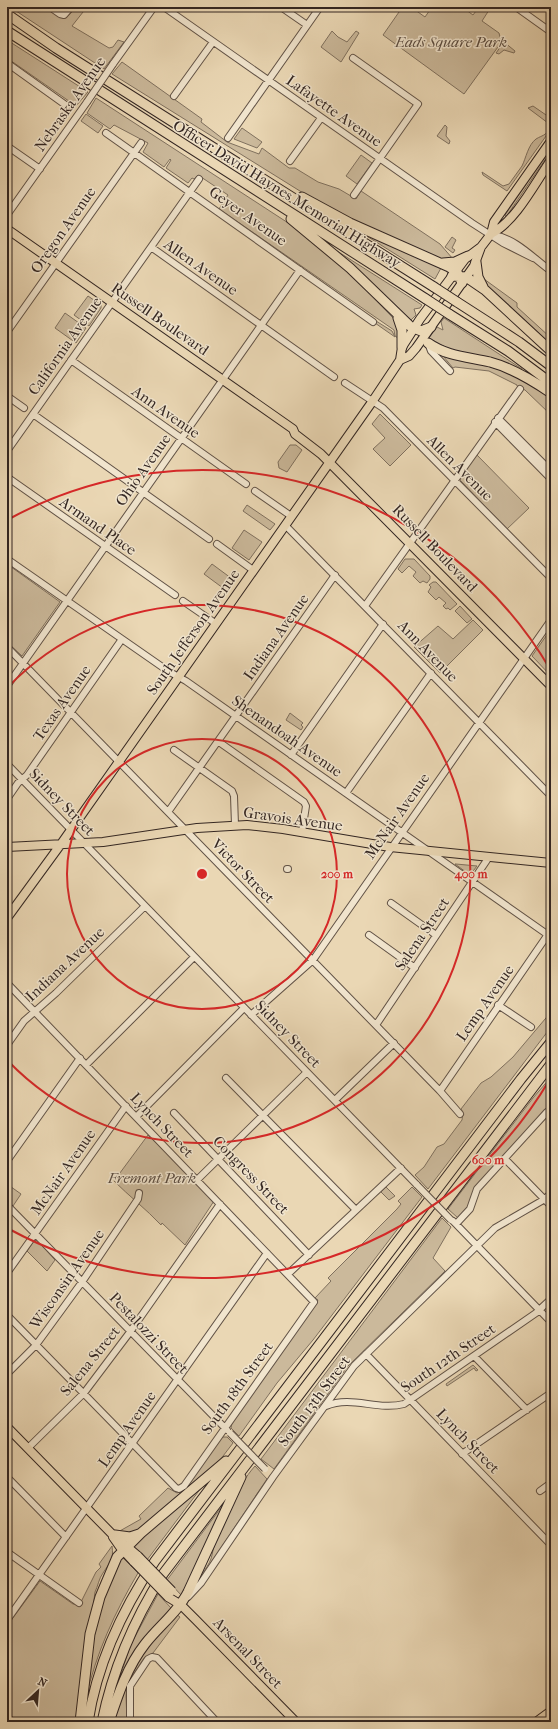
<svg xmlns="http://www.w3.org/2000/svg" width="558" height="1729" viewBox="0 0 558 1729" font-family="'IM FELL French Canon',serif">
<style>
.green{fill:#cbb99b;stroke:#7f705e}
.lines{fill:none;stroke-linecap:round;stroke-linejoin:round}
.minor-casing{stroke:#615246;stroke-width:8}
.major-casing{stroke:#332622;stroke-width:10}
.highway-casing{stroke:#332622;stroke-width:11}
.minor{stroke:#f1e5ce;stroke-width:6}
.major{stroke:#ead7b4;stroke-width:8}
.highway{stroke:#ead7b4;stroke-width:9}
.minor-bridge-casing{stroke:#615246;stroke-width:8;stroke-linecap:butt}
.major-bridge-casing{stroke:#332622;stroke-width:10;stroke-linecap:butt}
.highway-bridge-casing{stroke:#332622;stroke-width:11;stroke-linecap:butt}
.minor-bridge{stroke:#f1e5ce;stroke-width:6}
.major-bridge{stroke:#ead7b4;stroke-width:8}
.highway-bridge{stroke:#ead7b4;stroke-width:9}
.ring{fill:none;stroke:#d62828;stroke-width:2}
.labels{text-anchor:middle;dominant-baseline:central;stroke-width:3;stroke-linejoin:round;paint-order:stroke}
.park-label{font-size:15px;font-style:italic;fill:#594b40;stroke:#f1e5ce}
.street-label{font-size:15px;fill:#332622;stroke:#f1e5ce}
.centre{fill:#d62828;stroke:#f1e5ce;stroke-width:2}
.ring-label{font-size:12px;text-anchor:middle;font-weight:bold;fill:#d62828;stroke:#f1e5ce;stroke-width:3;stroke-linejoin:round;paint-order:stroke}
</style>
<rect width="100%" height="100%" fill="#ead7b4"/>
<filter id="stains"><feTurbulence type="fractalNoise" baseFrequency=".005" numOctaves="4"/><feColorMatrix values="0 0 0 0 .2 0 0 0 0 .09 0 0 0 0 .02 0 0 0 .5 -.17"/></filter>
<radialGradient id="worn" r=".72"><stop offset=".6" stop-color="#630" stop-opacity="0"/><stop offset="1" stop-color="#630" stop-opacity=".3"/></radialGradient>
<path class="green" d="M10,7C21,7 35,5 45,7C59,10 61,27 76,7H87L72,26L109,48L113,47L118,40L124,42L104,69Z
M392,7H411L425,17L432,7H462L473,15L479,7H491L482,21L499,33L500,37L503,40L464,94L383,35L399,12Z
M332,31L338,37L347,42L356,31L359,33L341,62L321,47Z
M7,40L88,92L76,106L7,58Z
M504,42L515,51L514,53L504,50L499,54L496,53Z
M122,62L202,119L201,122L227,142L259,154L262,148L289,168H295L318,182L339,189L356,199L361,191L440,244L453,259L439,260L324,206L112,74Z
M96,98L299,230L351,274L394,319L397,322L398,338L395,336L394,330L219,209L228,195L198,175L194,179L192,178L188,183L166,168L171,160L170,159L164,167L143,152L148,143L114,125L110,129L87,113Z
M533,106L549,117L551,129L507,191L483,175L482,172L503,186L509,184C513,178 518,172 522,166C526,158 528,145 536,139C542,135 551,135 548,123L528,108Z
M86,114L103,126L98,133L81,121Z
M445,125L447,127L446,136L450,141L449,144L437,136Z
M242,128L262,142L257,148L234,139Z
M551,147V151L506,217L505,215Z
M361,155L372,163L357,184L346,176Z
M367,233L441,268L435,279L365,235Z
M452,237L456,240L452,248L455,250L453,253L445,247Z
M337,251L422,305L420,308L414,309L416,315L409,322L336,253Z
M484,279L517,303V307L551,338V348L487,288Z
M88,296L101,305V308L89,326L74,315Z
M65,313L86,328L76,343L55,328Z
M444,318L522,369L521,372L483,357L449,349L429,338L437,327L443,330L441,322Z
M376,321L392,331L395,337L375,323Z
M443,356L485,365L509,373L551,396V415L525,390L517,386V385L489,371L455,367L453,368Z
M380,414L411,445L390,466L373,449L385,438L372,424Z
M290,445H296L302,450L287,472L279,468L278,462Z
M476,454L529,508L507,529L460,480Z
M247,505L275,524L270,530L243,511Z
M244,530L262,542L249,560L232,548Z
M405,559H414L430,576V579L427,583L423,581L420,583L413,576L416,572L409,566L402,573L398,569Z
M7,564L60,602L22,656L7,642Z
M212,564L235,581L227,591L204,574Z
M433,582H436L457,604L450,610L448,608L446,609L443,606L446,603L439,597L436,600L428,592L431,587L429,585Z
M460,606L472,619L467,623L455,611Z
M473,620L483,630L440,673L414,647L438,626L453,639Z
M551,629V676L532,656Z
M290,713L303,723L301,725L303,727L301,730L286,720Z
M455,864H456L477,866L470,875Z
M551,1012V1027L428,1189L415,1175L424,1167L437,1147L444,1144L462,1120L463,1112L461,1109L481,1083L491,1077L513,1057Z
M551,1077V1108H547L480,1184L468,1206L458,1218L448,1209L533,1098Z
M148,1135L214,1201L185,1245L162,1223L161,1225C146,1209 129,1196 114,1181Z
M7,1184L21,1194L13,1206L7,1200Z
M386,1187L395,1196L389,1200L381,1192Z
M412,1187L422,1197L313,1340L277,1383L239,1436L231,1428L232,1423L316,1303L318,1300L315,1298L331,1281L328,1278L397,1209L401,1204L398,1201Z
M442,1218L451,1227L433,1258L445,1271L348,1366L274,1469L261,1459Z
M37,1240L55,1260L47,1271L27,1251L34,1241Z
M473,1365L478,1370L476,1371L474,1368L447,1386L446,1384Z
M222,1437H227L233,1443L220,1460L136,1532L130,1534L118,1532L141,1519L139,1516L168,1488L177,1493L184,1490Z
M255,1466L267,1479L196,1585C200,1574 210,1566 212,1555C217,1529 237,1486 255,1466Z
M207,1480L147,1560L132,1545Z
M229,1497L182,1596L167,1580Z
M112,1546C114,1560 110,1562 103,1573C99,1578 98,1586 95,1592L78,1722H20L7,1713V1626L40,1581L73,1604H80L96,1572L101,1567L99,1564Z
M122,1557L138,1573C115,1612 96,1653 86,1698L88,1661L108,1581Z
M158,1594L172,1609L114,1696L130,1646Z
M176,1614L180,1617L153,1653L144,1658L127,1684L126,1696L127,1722H113C123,1680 145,1647 173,1616Z"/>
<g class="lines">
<g class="minor-casing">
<path id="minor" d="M50,7L60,14L64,15L71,7
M164,7L472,223L503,243L533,258
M281,7L307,25
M516,7L551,32
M353,58L418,104L354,195
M7,63L67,106
M113,64L154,7
M174,96L213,42
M106,133L373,322
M228,138L320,7
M7,146L40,169
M290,161L321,118
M7,215L87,102
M494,235C516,239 533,258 551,271
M151,247L334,377
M7,332L141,143
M428,343L431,351L450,371
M71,360L246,484
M345,383L383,408L551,578
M7,396L24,408
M33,414L209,539
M498,418L551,471
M495,422L551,479
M7,451L199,179
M7,477L175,595
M255,491L291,516
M285,525L551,796
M217,544L253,570
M7,559L168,671L186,681L551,937
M183,601L215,623
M365,606L520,389
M7,647L440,1091L460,1114
M7,686L300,270
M219,742L304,802L306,806L302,832
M174,750L232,791L234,796L235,825
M291,755L383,624
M7,764L417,1185
M346,793L431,673
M7,799L18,783L27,775L122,639
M168,812L335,575
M287,869H288
M391,903L436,935
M369,935L415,968
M7,983L314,1302L184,1486L179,1489L176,1488L7,1315
M498,1005L531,1027
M251,1015L313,960L551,620
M376,1025L489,857
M7,1045L24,1021L56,993L144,907
M86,1065L194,957
M226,1078L356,1210
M440,1091L551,930
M335,1100L394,1043
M174,1113L309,1255
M136,1117L244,1008
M505,1159L551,1206
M7,1161L80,1058
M197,1180L307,1072
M7,1205L227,1430
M453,1221L551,1322
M456,1224L470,1209L477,1189L547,1112L551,1113
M7,1273L126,1106
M288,1274L401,1168
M366,1354L551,1545
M474,1356L527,1410
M7,1374L36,1345L82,1282L138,1199L139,1193
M326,1406C352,1395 377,1411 404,1404L536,1313L551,1299
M28,1448L84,1393L130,1332L220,1204
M462,1454L551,1393
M7,1477L66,1537
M540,1491L551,1483
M7,1552L79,1603
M188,1597L201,1583L273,1477L354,1366L495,1228L545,1199L551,1193
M7,1620L267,1253
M7,1718L13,1722
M130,1722V1686L148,1659L152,1657L157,1658L217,1722"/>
</g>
<g class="major-casing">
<path id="major" d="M7,229L293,429L295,434L321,454L551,686
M491,234C516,221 535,183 551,160
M400,360L409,356L416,348L474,266L481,247
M7,847L103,842L197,828L247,825L283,829L390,847L551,863
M7,918L61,844L372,402L400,360L402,347L420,319L465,259L481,247L491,234L494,222L551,141
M7,1427L111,1533L138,1556
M113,1537L120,1547L134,1562
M168,1597L181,1605L196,1620L296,1722
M536,1722L551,1711
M547,1722L551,1720"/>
</g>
<g class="highway-casing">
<path id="highway" d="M7,14L56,48L434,287
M7,31L426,299
M302,197L350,223L449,267L457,272L462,283
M291,219L350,268L411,327L421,331L431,327
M476,262L478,277L483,287
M443,263L455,262L468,256
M452,276L466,277L485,290L551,351
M457,302L519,342L551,366
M449,314L508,351L551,383
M398,318L402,330V347
M428,343C446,356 468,357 490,362C512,368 532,380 551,393
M115,1535L130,1537L139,1534
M80,1722L90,1634L100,1597L117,1557L141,1533L226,1461
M88,1722C97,1664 122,1610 155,1561L521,1079L551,1042
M102,1722C113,1668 134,1620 163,1574L551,1064
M109,1722C118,1695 127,1667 145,1644C159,1626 178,1612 188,1592L241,1477"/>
</g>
<use href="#minor" class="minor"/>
<use href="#major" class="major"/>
<use href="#highway" class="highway"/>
<g class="minor-bridge-casing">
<path id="minor-bridge" d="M87,102L113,64
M417,1185L451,1220
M230,1433L265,1469"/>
</g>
<g class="major-bridge-casing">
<path id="major-bridge" d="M138,1556L172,1591
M134,1562L168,1597"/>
</g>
<g class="highway-bridge-casing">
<path id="highway-bridge" d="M434,287L457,302
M426,299L449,314"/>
</g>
<use href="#minor-bridge" class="minor-bridge"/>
<use href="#major-bridge" class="major-bridge"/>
<use href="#highway-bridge" class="highway-bridge"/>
</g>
<g class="ring">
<circle cx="202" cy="874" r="135"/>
<path d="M8 687A269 269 0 1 1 8 1061"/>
<path d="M550 1079A404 404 0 0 1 9 1229M9 519A404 404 0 0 1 550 669"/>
</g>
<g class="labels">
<g class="park-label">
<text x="451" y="42">Eads Square Park</text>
<text x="152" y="1178">Fremont Park</text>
</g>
<g class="street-label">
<text transform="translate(70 104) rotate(-55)">Nebraska Avenue</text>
<text transform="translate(334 111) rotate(35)">Lafayette Avenue</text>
<text transform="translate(287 194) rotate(32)">Officer David Haynes Memorial Highway</text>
<text transform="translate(248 216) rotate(35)">Geyer Avenue</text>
<text transform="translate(63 230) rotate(-55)">Oregon Avenue</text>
<text transform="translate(201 267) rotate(35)">Allen Avenue</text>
<text transform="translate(160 319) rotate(35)">Russell Boulevard</text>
<text transform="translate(65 346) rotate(-55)">California Avenue</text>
<text transform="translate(166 412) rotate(35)">Ann Avenue</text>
<text transform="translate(460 468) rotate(45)">Allen Avenue</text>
<text transform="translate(143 470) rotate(-55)">Ohio Avenue</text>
<text transform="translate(98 526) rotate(35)">Armand Place</text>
<text transform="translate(435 548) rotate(46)">Russell Boulevard</text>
<text transform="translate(193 632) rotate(-55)">South Jefferson Avenue</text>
<text transform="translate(276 637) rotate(-55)">Indiana Avenue</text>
<text transform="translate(428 651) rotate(46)">Ann Avenue</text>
<text transform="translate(62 703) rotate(-55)">Texas Avenue</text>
<text transform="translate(287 736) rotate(35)">Shenandoah Avenue</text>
<text transform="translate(62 802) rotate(46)">Sidney Street</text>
<text transform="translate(397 816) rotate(-55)">McNair Avenue</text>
<text transform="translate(293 819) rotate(8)">Gravois Avenue</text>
<text transform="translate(243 871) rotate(46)">Victor Street</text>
<text transform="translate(422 934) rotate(-56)">Salena Street</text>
<text transform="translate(65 964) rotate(-43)">Indiana Avenue</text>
<text transform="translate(485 1003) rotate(-55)">Lemp Avenue</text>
<text transform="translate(288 1034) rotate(46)">Sidney Street</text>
<text transform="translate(162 1125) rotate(46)">Lynch Street</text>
<text transform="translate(63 1172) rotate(-55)">McNair Avenue</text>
<text transform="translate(251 1175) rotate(46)">Congress Street</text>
<text transform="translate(67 1279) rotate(-55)">Wisconsin Avenue</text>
<text transform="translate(149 1333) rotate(46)">Pestalozzi Street</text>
<text transform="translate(448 1358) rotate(-34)">South 12th Street</text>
<text transform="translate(90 1361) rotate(-51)">Salena Street</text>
<text transform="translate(237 1388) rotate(-54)">South 18th Street</text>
<text transform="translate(314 1401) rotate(-53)">South 13th Street</text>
<text transform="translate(127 1429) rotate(-55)">Lemp Avenue</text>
<text transform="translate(468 1441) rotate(46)">Lynch Street</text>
<text transform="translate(248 1653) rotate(46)">Arsenal Street</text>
</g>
</g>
<circle cx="202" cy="874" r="6" class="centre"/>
<g class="ring-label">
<text x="337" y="878">200 m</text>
<text x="471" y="878">400 m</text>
<text x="488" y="1164">600 m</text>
</g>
<rect width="558" height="1729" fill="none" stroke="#ead7b4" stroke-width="24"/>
<rect x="8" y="8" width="542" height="1713" fill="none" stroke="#332622" stroke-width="2"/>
<rect x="12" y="12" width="534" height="1705" fill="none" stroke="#332622"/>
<g transform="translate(38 1691) rotate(26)" stroke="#f1e5ce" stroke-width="3" paint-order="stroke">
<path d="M0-3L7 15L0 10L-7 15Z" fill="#332622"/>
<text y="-6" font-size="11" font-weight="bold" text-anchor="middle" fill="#332622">N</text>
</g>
<rect width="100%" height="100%" filter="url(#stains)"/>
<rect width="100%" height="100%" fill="url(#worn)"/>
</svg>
